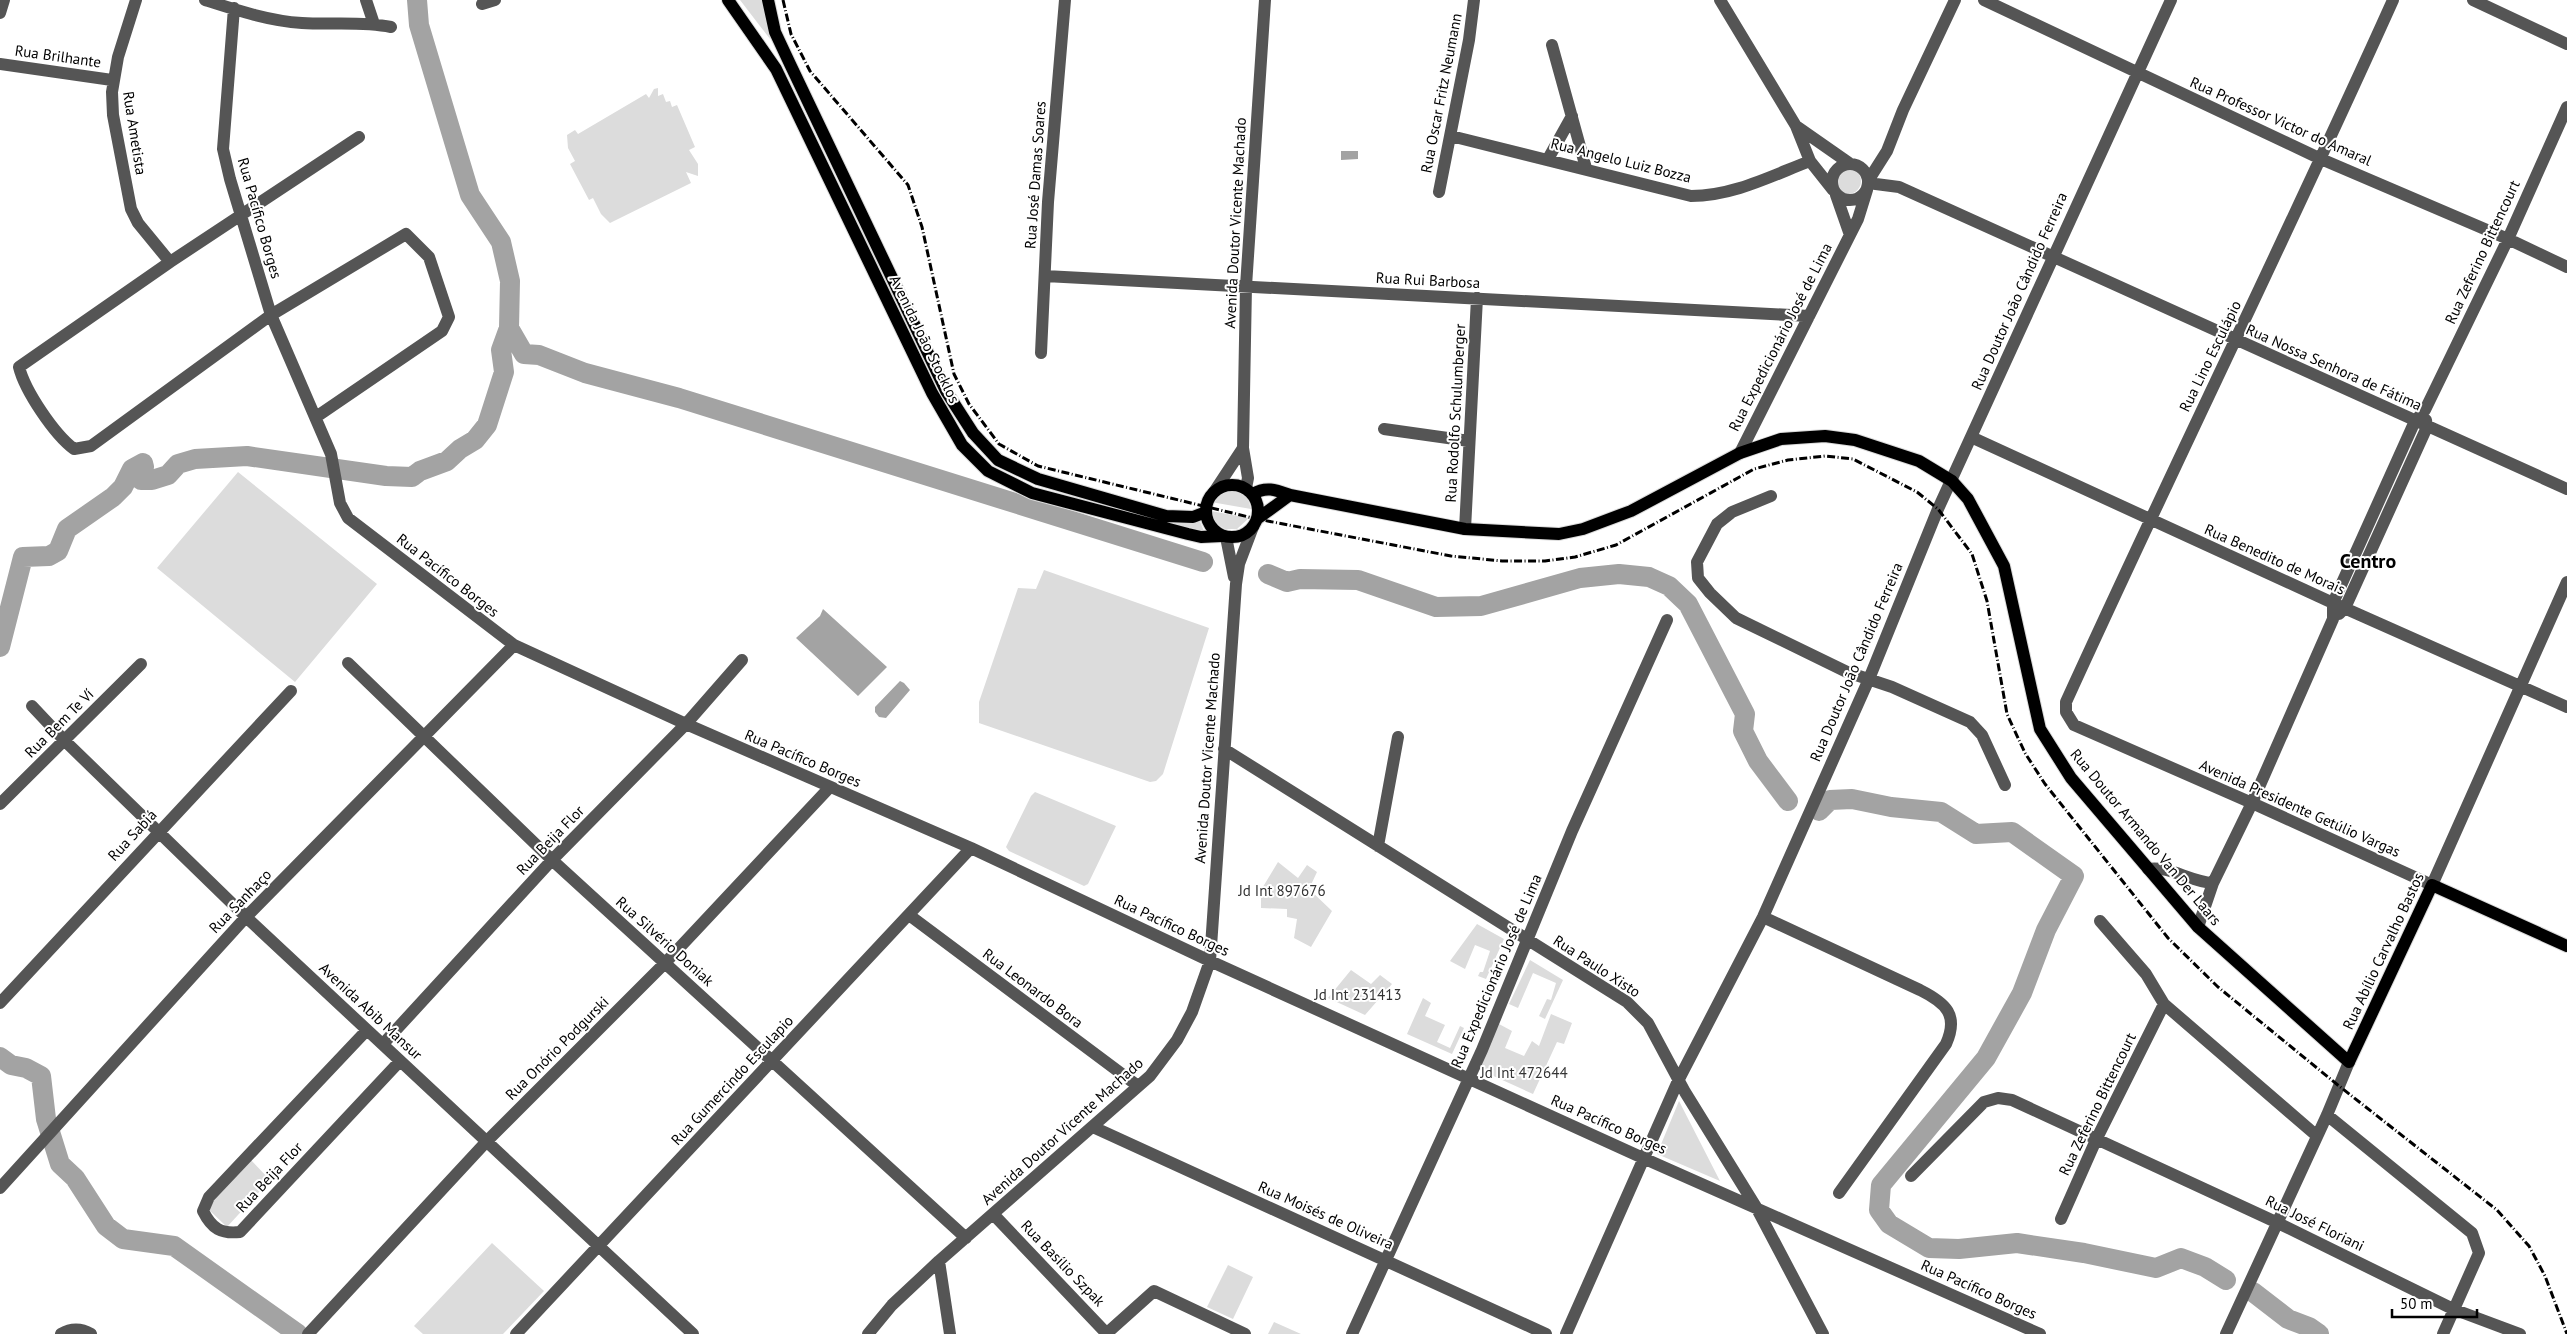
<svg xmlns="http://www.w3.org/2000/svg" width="2567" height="1334" viewBox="0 0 2567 1334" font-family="'PT Sans',sans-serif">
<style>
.green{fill:#dcdcdc}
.water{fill:#a3a3a3}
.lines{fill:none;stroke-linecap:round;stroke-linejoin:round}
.river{stroke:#a3a3a3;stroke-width:20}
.major-casing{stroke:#dbdbdb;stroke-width:14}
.minor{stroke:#555;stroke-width:12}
.major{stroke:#000;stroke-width:12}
.rail{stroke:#000;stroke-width:3;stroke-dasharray:8 2.5 1 2.5;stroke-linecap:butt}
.labels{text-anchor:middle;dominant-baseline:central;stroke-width:4;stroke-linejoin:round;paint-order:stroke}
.street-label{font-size:15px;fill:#000;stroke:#fff}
.park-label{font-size:15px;fill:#333;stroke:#fff}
.district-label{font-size:20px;font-weight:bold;fill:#000;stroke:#fff}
</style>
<rect width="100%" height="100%" fill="#fff"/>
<path class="green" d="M740,0H764L770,39Z
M658,88V96L663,94L666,102L670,101L672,107L677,105L695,147L689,150L698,164V176L686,172L691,183L610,223L601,214L593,198L589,200L570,164L575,161L568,148L567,135L575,130L578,134L646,94L649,98L654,89Z
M1835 181a13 13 0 1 1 26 0a13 13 0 1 1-26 0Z
M238,472L377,584L295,682L157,568Z
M1232,489L1247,496L1251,509L1211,502L1221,491Z
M1211,511L1249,518L1237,529H1225L1214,522Z
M1198,517L1204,531L1174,524Z
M1044,570L1209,628L1163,774L1156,781L1150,782L979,723V702L1018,588L1036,589Z
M1035,792L1116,826L1088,884L1084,886L1009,851L1006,847L1031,796Z
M1278,862L1298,878L1307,865L1317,872L1309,889L1332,911L1311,947L1294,938L1297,919L1287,917V909L1261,908V890Z
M1477,924L1504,939L1486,979L1478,976L1480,972H1483L1490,951L1475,945L1465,969L1450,961Z
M1530,960L1563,980L1545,1019L1539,1016L1547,999L1551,1000L1556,983L1533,973L1518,1008L1509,1004Z
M1351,970L1371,984L1380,975L1392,984L1365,1015L1328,998Z
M1423,998L1431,1003L1425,1016L1445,1025L1437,1042L1450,1048L1460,1026L1464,1028L1452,1054L1407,1034Z
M1551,1014L1572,1023L1564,1044L1557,1042L1533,1094L1478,1069L1499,1024L1512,1031L1505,1048L1524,1056L1532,1041L1539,1046Z
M1679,1101L1720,1181L1657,1154Z
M250,1159L270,1180L227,1227L206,1207Z
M492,1243L544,1291L503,1334H423L414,1326Z
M1228,1265L1253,1277L1233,1319L1207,1307Z
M1274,1322L1301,1334H1268Z"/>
<path class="water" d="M1341,151H1358V159L1341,160Z
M823,609L887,667L858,696L796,638L820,616Z
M900,681L904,683L910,690L886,718L879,717L875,712V707Z"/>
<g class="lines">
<path class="river" d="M417,0L419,25L470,195L501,242L510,281L509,328L524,354L539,355L585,373L679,398L1203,562
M1268,574L1287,582L1300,579L1358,580L1436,607L1481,606L1580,578L1619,574L1649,577L1669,586L1688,604L1745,714L1743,731L1758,761L1788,801
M0,647L23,557L49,556L58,551L67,529L113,497L123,487L132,469L143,463L144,467L140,475L141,480H152L168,475L178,464L195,459L247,456L386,476L412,477L420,471L447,461L460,449L475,440L487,425L504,372L501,350L509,328
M1819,811L1830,800L1852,799L1891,807L1941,812L1976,834L2012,832L2074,876L2046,930L2022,993L1986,1058L1881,1185L1879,1210L1889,1224L1929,1248L1959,1249L2017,1243L2084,1253L2156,1268L2181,1258L2205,1267L2226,1280
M0,1057L11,1065L26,1068L41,1076L46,1119L60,1164L75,1178L106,1226L123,1239L174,1246L298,1334
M2253,1292L2288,1319L2309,1327L2319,1334"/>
<g class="major-casing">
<path id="major" d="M728,0L776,69L932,393L962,445L988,471L1032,493L1188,534L1201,537L1222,536
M768,0L775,32L790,64L946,391L973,433L998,460L1038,479L1166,516L1193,517L1206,512
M1206 511a26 26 0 1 1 52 0a26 26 0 1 1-52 0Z
M1253,494C1266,486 1276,490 1290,495L1465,529L1559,534L1583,529L1631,511L1740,453L1781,439L1825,436L1855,440L1919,461L1952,481L1968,499L2004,566L2040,729L2071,778L2198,927L2349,1062L2432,885L2567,946
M1257,519L1290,495"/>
</g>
<path class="minor" d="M136,0L118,57L112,92L113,115L131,209L138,223L170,262
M205,0C236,10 269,21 302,23C332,25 361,21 391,27
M366,0L374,24
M1720,0L1796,126L1810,161L1833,190
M1984,0L2321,159L2508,239L2567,267
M2393,0C2287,236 2173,467 2066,702V712L2074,725L2252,803L2432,885L2567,582
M2473,0L2567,44
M482,4L495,0
M234,8L223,149L230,179L271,315L331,454L340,503L348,518L514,645L686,724L971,848L1210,961L1643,1158L2040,1334
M0,13L4,0
M1552,45L1586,168
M0,64L112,80
M1796,126L1849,163
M1451,136L1691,196C1733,196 1771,176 1810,161
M1548,159L1572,116
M1832 182a18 18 0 1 1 36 0a18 18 0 1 1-36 0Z
M1868,181L1887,151L1903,110L1955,0
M1868,183L1899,187L2567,489
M1439,192L1469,40L1474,0
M1836,195L1850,235
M1045,276L1809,316
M1041,353L1048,202L1065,0
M316,417L442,331L449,317L429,257L406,234L271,315L91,446L74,449C54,434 25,391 19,367L170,262L359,137
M1384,429L1469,441
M1971,437L2333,603L2567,707
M1740,453L1858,219L1867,190
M1246,488L1248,478L1243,448L1246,286L1265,0
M1214,492L1243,448
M1771,496L1732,512L1717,524L1697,562L1698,578L1710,593L1736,618L1847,672L1892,687L1970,722L1982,735L2005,785
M1465,529L1477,298
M1226,537L1234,577
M2339,614L2345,608L2427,427L2426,420
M348,663L552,860L966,1238
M32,706L65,741L246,917L693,1334
M1224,749L1627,1002L1648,1023L1685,1092L1756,1207L1823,1334
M0,804L141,664
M1378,846L1398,737
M2148,869C2168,865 2190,882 2213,883
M909,915L1138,1086
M1763,917L1920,990C1946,1003 1959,1015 1946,1044L1839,1193
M2100,921L2146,974L2164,1004L2317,1136
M2198,927L2213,883L2252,803L2333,619V603L2415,421L2425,410L2508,239L2567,107
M0,1003L291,691
M367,1030L209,1197L203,1211C212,1229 221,1234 240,1232L400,1061
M383,1044L552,860L686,724L742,660
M2327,1115L2472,1233L2479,1253L2443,1334
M1093,1127L1546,1334
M1911,1176L1984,1102L1998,1098L2012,1100L2278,1223L2453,1309L2520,1334
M0,1188L246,917L514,645
M994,1215L1107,1334
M2061,1219L2096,1140L2164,1004
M939,1261L950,1334
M61,1334C71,1328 81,1328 91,1334
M308,1334L487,1141L666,962L830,787
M516,1334L971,848
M868,1334L892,1305L939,1261L1150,1076L1177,1040L1192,1012L1210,961L1236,584L1239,564L1253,527
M1106,1334L1154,1291L1245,1334
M1352,1334L1482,1050L1572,831L1667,620
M1566,1334L1678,1081L1763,917L1869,679L1938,509L2171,0
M2226,1334L2327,1115L2349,1062"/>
<use href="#major" class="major"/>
<path class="rail" d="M783,0L791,34L810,71L908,185L922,227L954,374L969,404L999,444L1038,466L1257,519L1451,556L1502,561H1545L1575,557L1616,545L1754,469L1788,460L1825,456L1853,459L1917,492L1938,509L1972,554L1987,601L2007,714L2025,753L2045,784L2168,938L2218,987L2339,1086L2497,1210L2529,1246L2545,1276L2567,1334"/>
</g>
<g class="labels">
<g class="street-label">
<text transform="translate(58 56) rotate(8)">Rua Brilhante</text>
<text transform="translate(1441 93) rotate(-79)">Rua Oscar Fritz Neumann</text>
<text transform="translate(2281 121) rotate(24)">Rua Professor Victor do Amaral</text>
<text transform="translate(135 133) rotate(81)">Rua Ametista</text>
<text transform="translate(1621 160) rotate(14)">Rua Angelo Luiz Bozza</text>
<text transform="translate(1035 175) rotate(-86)">Rua José Damas Soares</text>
<text transform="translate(260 218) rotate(74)">Rua Pacífico Borges</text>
<text transform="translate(1235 223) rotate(-87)">Avenida Doutor Vicente Machado</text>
<text transform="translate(2482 252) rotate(-65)">Rua Zeferino Bittencourt</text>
<text transform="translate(1428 280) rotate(3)">Rua Rui Barbosa</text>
<text transform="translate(2019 291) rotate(-66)">Rua Doutor João Cândido Ferreira</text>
<text transform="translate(1780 337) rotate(-63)">Rua Expedicionário José de Lima</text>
<text transform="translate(925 339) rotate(64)">Avenida João Stocklos</text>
<text transform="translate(2210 356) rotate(-64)">Rua Lino Esculápio</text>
<text transform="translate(2334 367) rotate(24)">Rua Nossa Senhora de Fátima</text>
<text transform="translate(1455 413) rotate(-87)">Rua Rodolfo Schulumberger</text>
<text transform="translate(2275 559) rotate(24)">Rua Benedito de Morais</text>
<text transform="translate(448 575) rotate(38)">Rua Pacífico Borges</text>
<text transform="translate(1856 662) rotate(-67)">Rua Doutor João Cândido Ferreira</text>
<text transform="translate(59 723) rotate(-45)">Rua Bem Te Ví</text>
<text transform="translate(803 758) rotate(23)">Rua Pacífico Borges</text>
<text transform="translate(1207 758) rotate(-86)">Avenida Doutor Vicente Machado</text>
<text transform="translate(2300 808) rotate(24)">Avenida Presidente Getúlio Vargas</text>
<text transform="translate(132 835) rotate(-47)">Rua Sabiá</text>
<text transform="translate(2146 837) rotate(50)">Rua Doutor Armando Van Der Laars</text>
<text transform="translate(550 840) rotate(-46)">Rua Beija Flor</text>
<text transform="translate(240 901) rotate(-46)">Rua Sanhaço</text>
<text transform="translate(1172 925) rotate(25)">Rua Pacífico Borges</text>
<text transform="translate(665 941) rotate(42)">Rua Silvério Doniak</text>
<text transform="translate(2383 951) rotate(-65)">Rua Abílio Carvalho Bastos</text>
<text transform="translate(1597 966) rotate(33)">Rua Paulo Xisto</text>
<text transform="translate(1496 971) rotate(-67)">Rua Expedicionário José de Lima</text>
<text transform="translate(1033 988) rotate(37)">Rua Leonardo Bora</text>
<text transform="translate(371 1011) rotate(43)">Avenida Abib Mansur</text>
<text transform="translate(557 1048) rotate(-45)">Rua Onório Podgurski</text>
<text transform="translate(732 1080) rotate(-47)">Rua Gumercindo Esculapio</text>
<text transform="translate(2097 1104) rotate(-64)">Rua Zeferino Bittencourt</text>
<text transform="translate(1609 1124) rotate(24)">Rua Pacífico Borges</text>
<text transform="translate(1062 1131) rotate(-42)">Avenida Doutor Vicente Machado</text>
<text transform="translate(269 1177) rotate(-47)">Rua Beija Flor</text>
<text transform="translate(1326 1215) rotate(24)">Rua Moisés de Oliveira</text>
<text transform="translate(2315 1223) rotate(26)">Rua José Floriani</text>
<text transform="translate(1063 1263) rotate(46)">Rua Basílio Szpak</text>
<text transform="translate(1979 1289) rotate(24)">Rua Pacífico Borges</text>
</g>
<g class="park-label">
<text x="1282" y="890">Jd Int 897676</text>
<text x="1358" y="994">Jd Int 231413</text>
<text x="1524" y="1072">Jd Int 472644</text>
</g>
<g class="district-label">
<text x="2368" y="561">Centro</text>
</g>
</g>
<path d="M2392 1309v8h85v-8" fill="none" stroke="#000000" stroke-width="2.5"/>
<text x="2400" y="1309" font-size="15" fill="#000000" stroke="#ffffff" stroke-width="4" paint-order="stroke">50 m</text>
</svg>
